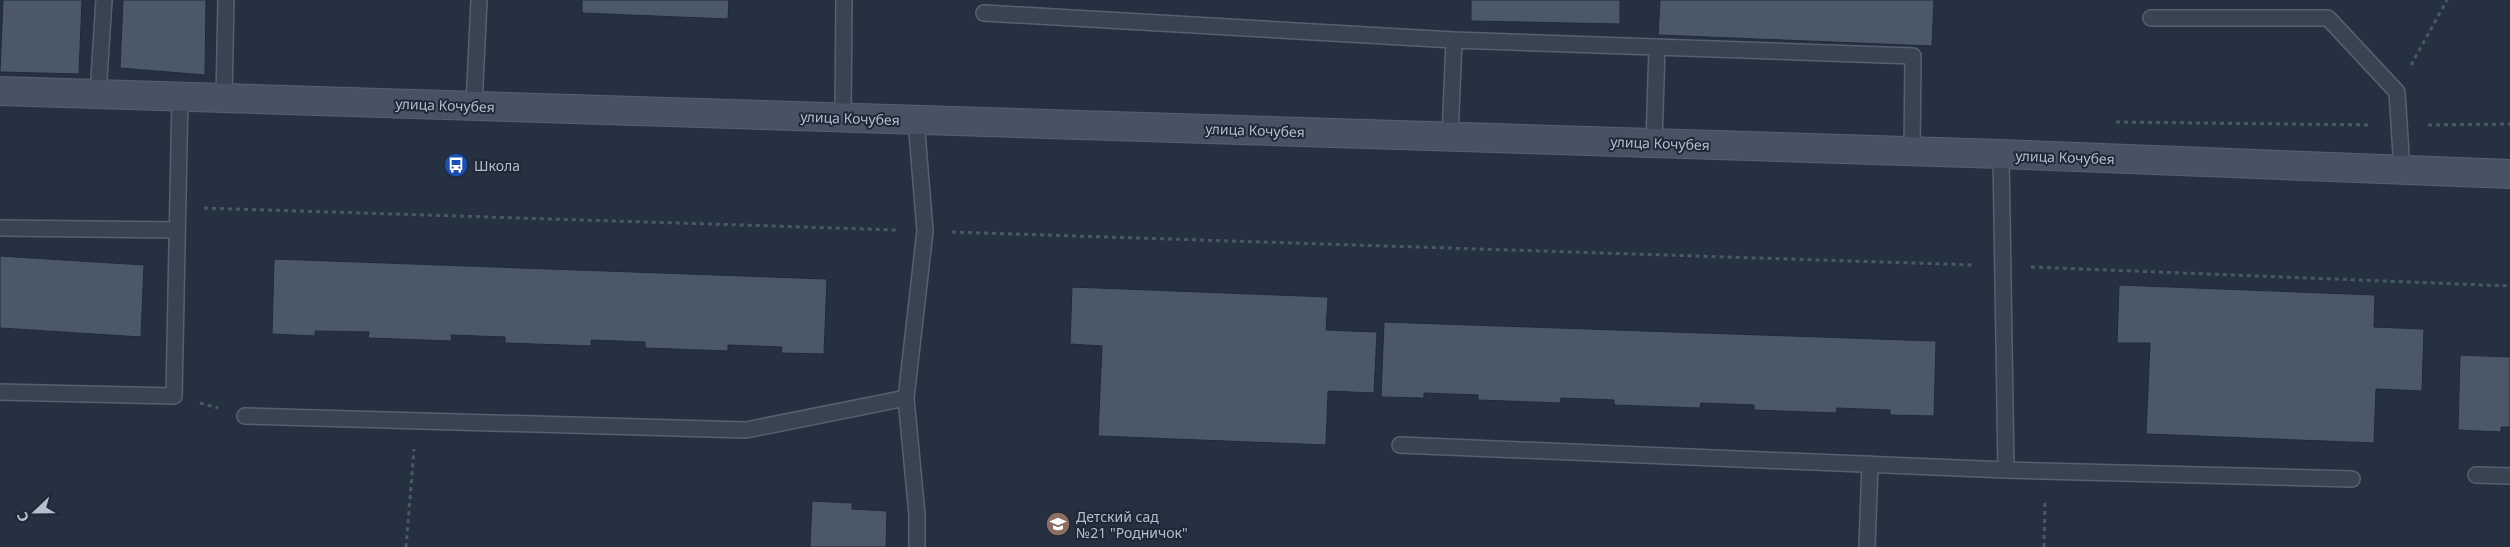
<svg xmlns="http://www.w3.org/2000/svg" width="2510" height="547" viewBox="0 0 2510 547" font-family="'Noto Sans',sans-serif">
<style>
.building{fill:#4b586a;stroke:#202a38}
.lines{fill:none;stroke-linecap:round;stroke-linejoin:round}
.lane-casing{stroke:#57616e;stroke-width:18}
.secondary-casing{stroke:#57616e;stroke-width:30}
.path{stroke:#455c5f;stroke-width:3;stroke-dasharray:4 4;stroke-linecap:butt}
.lane{stroke:#394351;stroke-width:15}
.secondary{stroke:#475264;stroke-width:28}
.labels{text-anchor:middle;dominant-baseline:central;stroke-width:4;stroke-linejoin:round;paint-order:stroke}
.street-label{font-size:14px;fill:#b6becb;stroke:#1e2836}
.poi-label{font-size:14px;fill:#b6becb;stroke:#1e2836;text-anchor:start}
</style>
<rect width="100%" height="100%" fill="#253141"/>
<path class="building" d="M3,0H82L79,74L0,72Z
M123,0H206L205,75L120,68Z
M582,0H729L728,19L582,13Z
M1471,0H1620V24L1471,21Z
M1660,0H1934L1932,46L1658,35Z
M0,256L144,265L141,337L0,328Z
M274,259L827,279L824,354L781,353L782,347L728,345V351L645,348V342L591,340V346L505,343V337L451,335L452,341L368,338L369,332L315,331V336L272,334Z
M2119,285L2375,295L2374,327L2424,329L2422,391L2376,389L2374,443L2146,434L2150,343H2117Z
M1072,287L1328,297L1326,330L1377,332L1374,393L1328,391L1326,445L1098,436L1102,346L1070,344Z
M1384,322L1936,341L1934,416L1890,415V410L1837,408L1836,413L1754,410V405L1701,403L1700,408L1614,405V400L1561,398L1560,403L1478,400V395L1424,393V398L1381,397Z
M2460,355L2510,357V427H2501V432L2458,430Z
M812,501L852,503V509L887,511L886,547H810Z"/>
<g class="lines">
<g class="lane-casing">
<path id="lane" d="M984,13L1454,40L1450,137
M2151,18H2328L2397,92L2402,170
M1454,40L1913,56L1912,151
M98,94L104,0
M224,97L226,0
M474,106L479,0
M843,117L844,0
M1654,143L1657,47
M0,228L177,230
M0,392L174,396L180,96
M906,398L917,515V547
M245,416L746,430L906,398L925,231L916,120
M1400,445L2006,470L2001,154
M2006,470L2352,479
M2476,475L2510,476
M1867,547L1870,464"/>
</g>
<g class="secondary-casing">
<path id="secondary" d="M0,91L2001,154L2510,174"/>
</g>
<path class="path" d="M2411,65L2447,0
M2116,122L2372,125
M2428,125L2510,124
M204,208L898,230
M952,232L1975,265
M2031,267L2510,286
M200,403L218,408
M406,547L414,449
M2044,547L2045,499"/>
<use href="#lane" class="lane"/>
<use href="#secondary" class="secondary"/>
</g>
<defs>
<g id="bus-disc" transform="scale(1.25)"><circle r="9.5" fill="#1a4fb4" stroke="#1e2836"/><path d="M-5-6H5V4H4V6H2V4H-2V6H-4V4H-5ZM-3.5-4V0h7V-4ZM-3.5 1.2v1.5H-2V1.2ZM2 1.2v1.5H3.5V1.2Z" fill="#fff"/></g>
<g id="school-disc" transform="scale(1.25)"><circle r="9.5" fill="#8d6e63" stroke="#1e2836"/><path d="M0-5L7-2L0 1L-7-2ZM-4 1L0 2.5L4 1V4Q0 6-4 4Z" fill="#fff"/></g>
</defs>
<g fill-rule="evenodd">
<use href="#bus-disc" x="456" y="165"/>
<use href="#school-disc" x="1058" y="524"/>
</g>
<g class="labels">
<g class="street-label">
<text transform="translate(445 105) rotate(2)">улица Кочубея</text>
<text transform="translate(850 118) rotate(2)">улица Кочубея</text>
<text transform="translate(1255 130) rotate(2)">улица Кочубея</text>
<text transform="translate(1660 143) rotate(2)">улица Кочубея</text>
<text transform="translate(2065 157) rotate(2)">улица Кочубея</text>
</g>
<g class="poi-label">
<text x="474" y="165">Школа</text>
<text x="1076" y="516">Детский сад<tspan x="1076" dy="16">№21 "Родничок"</tspan></text>
</g>
</g>
<g transform="translate(35 512) rotate(248)" stroke="#1e2836" stroke-width="4" paint-order="stroke">
<path d="M0-4L9 19L0 12L-9 19Z" fill="#b6becb"/>
<text y="-8" font-size="14" font-weight="bold" text-anchor="middle" fill="#b6becb">С</text>
</g>
</svg>
